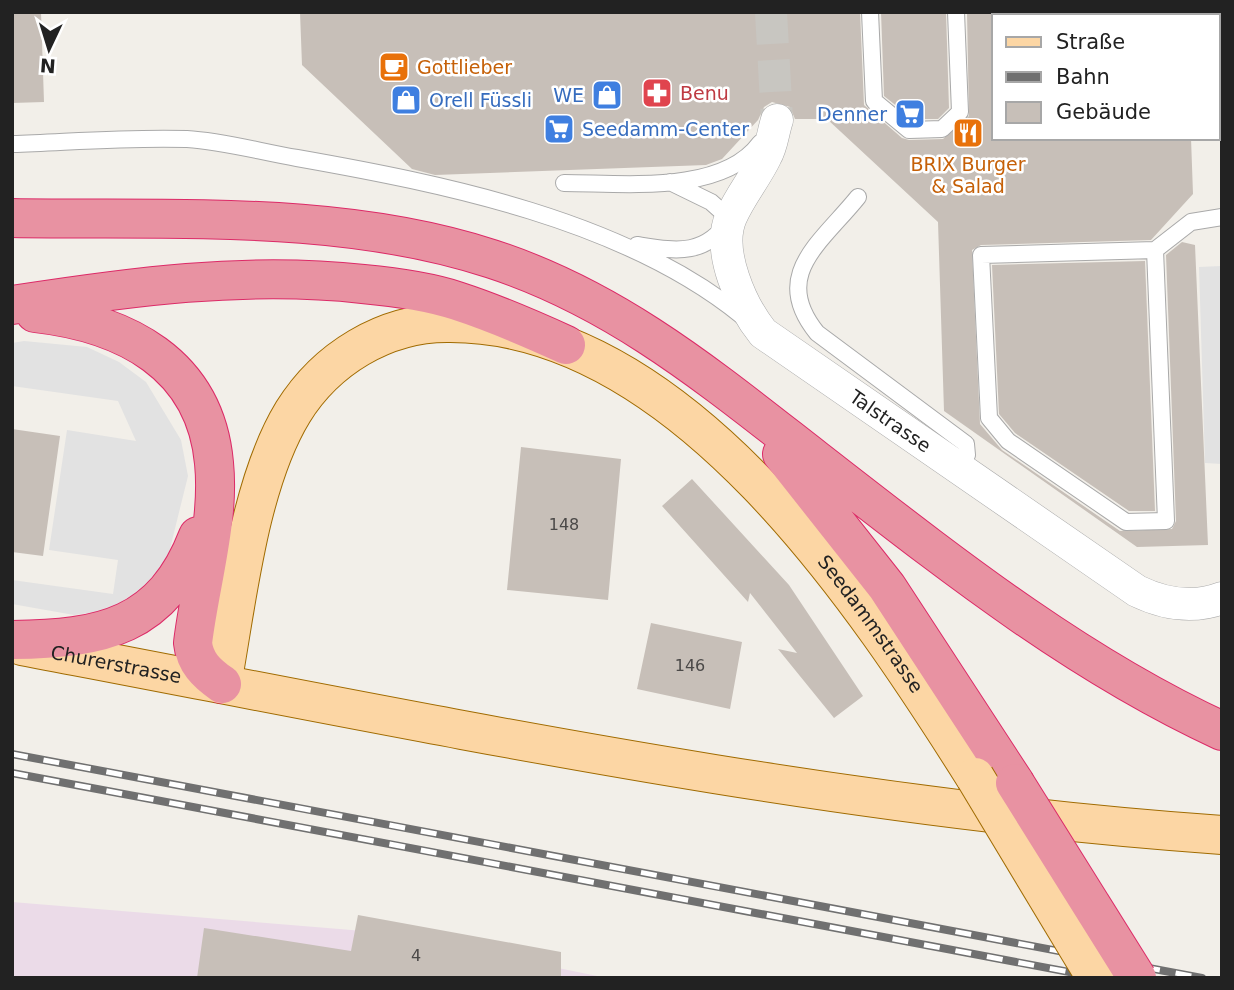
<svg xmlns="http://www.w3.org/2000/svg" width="1234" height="990" viewBox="0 0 1234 990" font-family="'DejaVu Sans',sans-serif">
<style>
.industrial{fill:#ebdbe8}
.parking{fill:#e2e2e2}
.building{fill:#c7bfb8}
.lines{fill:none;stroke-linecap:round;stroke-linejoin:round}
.street-tunnel{stroke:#c8c6c1;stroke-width:32;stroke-dasharray:32 16;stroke-linecap:butt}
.lane-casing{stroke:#a9a9a9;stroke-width:18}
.street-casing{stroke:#a9a9a9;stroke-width:33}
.primary-casing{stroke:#a06b00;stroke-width:40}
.highway-casing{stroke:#dc2a67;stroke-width:40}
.lane{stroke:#fff;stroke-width:16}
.street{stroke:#fff;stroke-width:32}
.primary{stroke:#fcd6a4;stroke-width:38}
.highway{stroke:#e892a2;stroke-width:38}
.rail-casing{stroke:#707070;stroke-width:8}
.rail{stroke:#fff;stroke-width:5;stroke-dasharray:16;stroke-linecap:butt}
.primary-bridge-casing{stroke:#a06b00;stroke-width:40;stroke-linecap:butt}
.highway-bridge-casing{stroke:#dc2a67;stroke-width:40;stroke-linecap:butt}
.primary-bridge{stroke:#fcd6a4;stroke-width:38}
.highway-bridge{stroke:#e892a2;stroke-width:38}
.labels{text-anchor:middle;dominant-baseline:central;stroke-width:5;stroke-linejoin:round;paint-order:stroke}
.number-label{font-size:16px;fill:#4b4948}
.food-label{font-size:19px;fill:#c56008;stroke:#fff;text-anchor:start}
.health-label{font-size:19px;fill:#be3a42;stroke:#fff;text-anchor:start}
.shop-label{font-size:19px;fill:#366cbe;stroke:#fff;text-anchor:end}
.street-label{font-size:19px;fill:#222;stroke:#fff}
</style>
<rect width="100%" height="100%" fill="#f2efe9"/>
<path class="industrial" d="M12,902L388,933L607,978H12Z"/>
<path class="parking" d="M1221,266L1222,464L1205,463L1199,267Z
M24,341L87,347L119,362L146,382L181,440L188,476L164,573L147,594L103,611L74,615L12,604V580L113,594L118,560L49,550L67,430L136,441L118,401L12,386V343Z"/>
<path class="building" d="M12,12H41L44,102L12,103Z
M300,12H860L864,105L902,138L909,140L943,139L969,116L967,12H994V138H1191L1193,194L1151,240L981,245L972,250L980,424L1002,450L1120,531L1172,529L1176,521L1166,255L1182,242L1195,245L1208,545L1137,547L944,411L938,222L827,119H795L790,107L772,102L764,107L758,120L722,159L706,165L435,175L412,169L302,65Z
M881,12H946L949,108L938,119H913L884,96Z
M1145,261L1155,511H1129L1015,433L999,414L992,265Z
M12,429L60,436L43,556L12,552Z
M521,447L621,459L608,600L507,590Z
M692,479L789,585L863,696L834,718L778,649L797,653L750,593L748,602L662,506Z
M651,623L742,642L730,709L637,689Z
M358,915L561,952V978H197L204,928L351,951Z"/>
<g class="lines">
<path class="street-tunnel" d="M771,12L777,120"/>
<g class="lane-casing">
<path id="lane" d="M870,12L874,101L909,130L942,129L960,112L956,12
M12,144C70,142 129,137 187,139C223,141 261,152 297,158C444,184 624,220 742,316
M564,183C622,183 722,195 760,143
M858,197C821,243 770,275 817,333L966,444L967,455L959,470
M637,245C676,251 705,257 730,219L711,202L670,182
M1155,250L1166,521L1126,522L1008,441L989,418L981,255L1155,250L1191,222L1222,217"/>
</g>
<g class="street-casing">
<g id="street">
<path id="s1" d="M777,120C773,132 772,146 766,156C756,177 740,196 731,217C716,251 742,307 763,333L1137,591C1164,604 1193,609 1222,598"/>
</g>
</g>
<g class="primary-casing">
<g id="primary">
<path id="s2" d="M22,646C420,721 817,807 1222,835"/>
<path id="s3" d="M222,684C237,601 249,484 293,412C326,359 384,323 447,323C680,320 865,603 975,777"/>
</g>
</g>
<g class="highway-casing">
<path id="highway" d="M12,218C171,221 339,209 492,259C618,300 712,379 815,459C944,559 1074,663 1222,731
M12,305C129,287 245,271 363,284C395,287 427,291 457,301C494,313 531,329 566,345
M35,313C124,323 205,363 214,463C220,522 200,584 193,643C195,662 206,673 222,684
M782,454L887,587L1015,783
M12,640C102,639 163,627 198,536"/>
</g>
<use href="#lane" class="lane"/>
<use href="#street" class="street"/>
<use href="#primary" class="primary"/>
<use href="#highway" class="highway"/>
<g class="rail-casing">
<path id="rail" d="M12,754L1202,978
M12,773L1101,978"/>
</g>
<use href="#rail" class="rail"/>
<g class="primary-bridge-casing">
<path id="primary-bridge" d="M975,777L1096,978"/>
</g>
<g class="highway-bridge-casing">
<path id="highway-bridge" d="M1015,783L1137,978"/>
</g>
<use href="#primary-bridge" class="primary-bridge"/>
<use href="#highway-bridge" class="highway-bridge"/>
</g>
<defs>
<g id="cafe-square" transform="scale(1.575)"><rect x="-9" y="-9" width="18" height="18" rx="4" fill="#e8710a" stroke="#fff"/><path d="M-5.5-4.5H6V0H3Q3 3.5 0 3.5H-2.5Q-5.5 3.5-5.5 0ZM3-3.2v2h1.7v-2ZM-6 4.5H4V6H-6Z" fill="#fff"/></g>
<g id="pharmacy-square" transform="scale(1.575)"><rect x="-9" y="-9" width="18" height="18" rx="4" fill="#e0444e" stroke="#fff"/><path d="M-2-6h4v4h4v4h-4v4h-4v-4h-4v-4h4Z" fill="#fff"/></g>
<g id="shop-square" transform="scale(1.575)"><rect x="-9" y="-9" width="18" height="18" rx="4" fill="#3f7fe0" stroke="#fff"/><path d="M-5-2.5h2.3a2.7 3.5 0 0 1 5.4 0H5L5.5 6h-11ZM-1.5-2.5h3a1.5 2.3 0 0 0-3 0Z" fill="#fff"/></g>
<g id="supermarket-square" transform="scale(1.575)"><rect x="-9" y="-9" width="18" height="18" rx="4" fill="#3f7fe0" stroke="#fff"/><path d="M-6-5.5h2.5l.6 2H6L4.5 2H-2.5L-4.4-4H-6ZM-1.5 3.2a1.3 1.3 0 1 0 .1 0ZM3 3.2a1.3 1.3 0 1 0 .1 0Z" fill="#fff"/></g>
<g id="restaurant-square" transform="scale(1.575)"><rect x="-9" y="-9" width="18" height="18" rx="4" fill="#e8710a" stroke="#fff"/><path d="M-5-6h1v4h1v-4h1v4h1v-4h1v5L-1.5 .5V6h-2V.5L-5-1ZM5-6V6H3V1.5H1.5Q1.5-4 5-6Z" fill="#fff"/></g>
</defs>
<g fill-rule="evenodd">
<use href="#cafe-square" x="394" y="67"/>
<use href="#pharmacy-square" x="657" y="93"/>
<use href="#shop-square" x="607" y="95"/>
<use href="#shop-square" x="406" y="100"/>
<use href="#supermarket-square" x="910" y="114"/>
<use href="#supermarket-square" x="559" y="129"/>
<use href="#restaurant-square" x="968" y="133"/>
</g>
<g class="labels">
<g class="number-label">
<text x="564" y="524">148</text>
<text x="690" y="665">146</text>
<text x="416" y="955">4</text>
</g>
<g class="food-label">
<text x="417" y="67">Gottlieber</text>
<text x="968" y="164" text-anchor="middle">BRIX Burger<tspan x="968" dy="22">&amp; Salad</tspan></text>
</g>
<g class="health-label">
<text x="680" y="93">Benu</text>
</g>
<g class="shop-label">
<text x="584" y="95">WE</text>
<text x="429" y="100" text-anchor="start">Orell Füssli</text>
<text x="887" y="114">Denner</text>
<text x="582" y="129" text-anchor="start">Seedamm-Center</text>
</g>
<g class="street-label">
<text stroke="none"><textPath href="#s1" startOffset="388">Talstrasse</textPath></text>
<text stroke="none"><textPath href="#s3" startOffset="1008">Seedammstrasse</textPath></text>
<text stroke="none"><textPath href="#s2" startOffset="96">Churerstrasse</textPath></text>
</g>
</g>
<rect width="1234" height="990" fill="none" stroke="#222222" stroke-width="28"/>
<rect x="992" y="14" width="228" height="126" fill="#ffffff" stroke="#a7a7a7" stroke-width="2"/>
<rect x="1006" y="37" width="35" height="10" fill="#fcd6a4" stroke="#a7a7a7" stroke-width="2"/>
<text x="1056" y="49" font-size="21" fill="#222222">Straße</text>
<rect x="1006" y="72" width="35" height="10" fill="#707070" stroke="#a7a7a7" stroke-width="2"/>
<text x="1056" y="84" font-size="21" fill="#222222">Bahn</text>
<rect x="1006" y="102" width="35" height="21" fill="#c7bfb8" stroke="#a7a7a7" stroke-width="2"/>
<text x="1056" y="119" font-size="21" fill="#222222">Gebäude</text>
<g transform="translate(49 49) rotate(184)" stroke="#ffffff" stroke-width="5" paint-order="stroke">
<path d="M0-5L12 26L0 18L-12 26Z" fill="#222222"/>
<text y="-10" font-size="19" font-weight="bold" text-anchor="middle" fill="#222222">N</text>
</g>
</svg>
